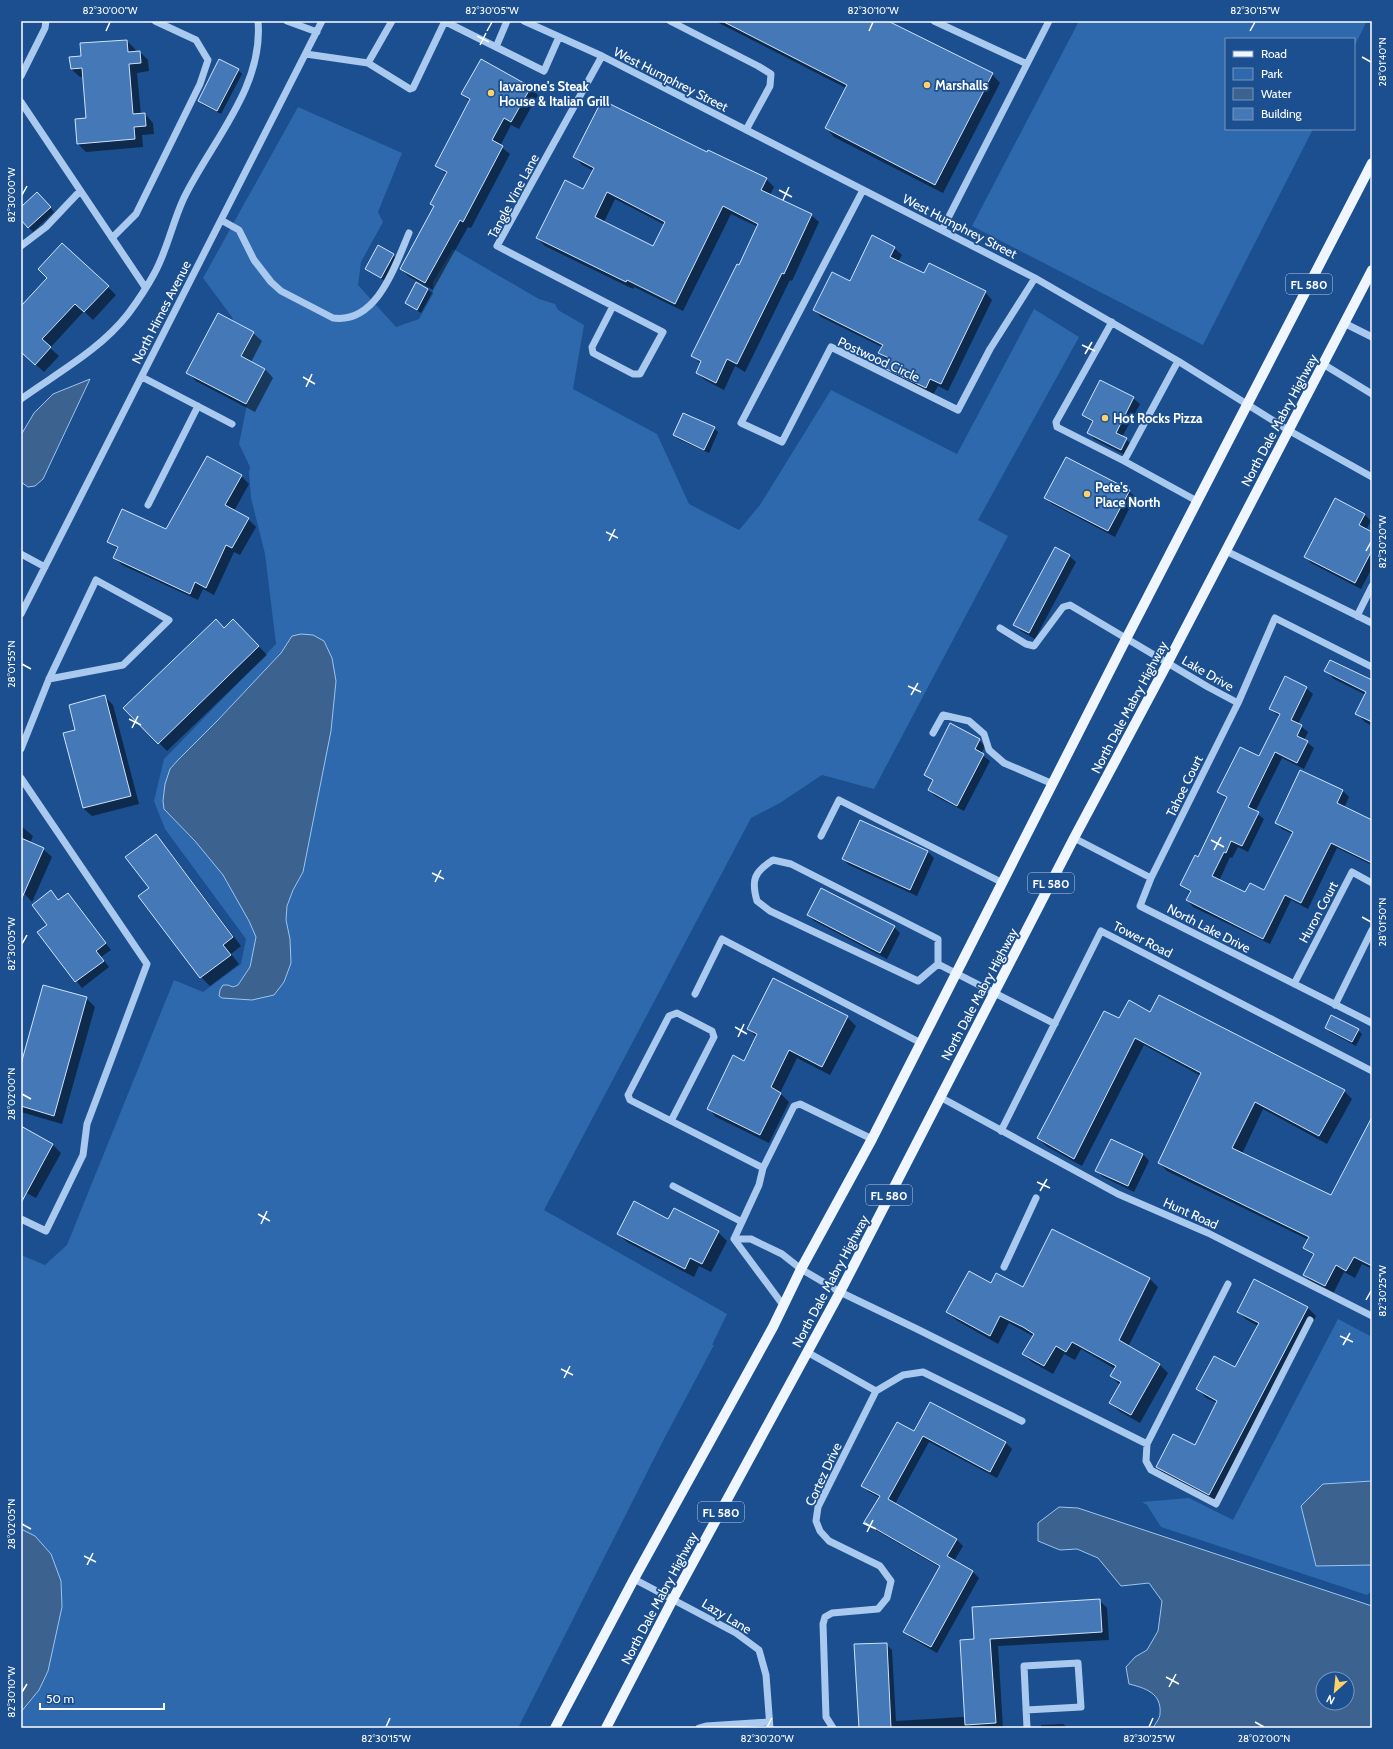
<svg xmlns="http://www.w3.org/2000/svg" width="1393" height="1749" viewBox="0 0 1393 1749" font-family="Cabin,sans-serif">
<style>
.green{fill:#2e69ad}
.water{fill:#3c6290;stroke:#9cc4f0;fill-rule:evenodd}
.shadow{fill:#0007;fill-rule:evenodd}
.building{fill:#4478b7;stroke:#cfe3fa;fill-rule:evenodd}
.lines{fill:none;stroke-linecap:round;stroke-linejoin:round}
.minor{stroke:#a9c9ee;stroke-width:7}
.major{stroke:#f0f6ff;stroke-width:10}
.ticks{fill:none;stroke:#fff;stroke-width:1.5}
.poi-dot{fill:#ffd166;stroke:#1b4f8f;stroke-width:1.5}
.labels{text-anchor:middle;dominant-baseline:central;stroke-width:3.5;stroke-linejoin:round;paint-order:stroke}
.shield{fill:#1b4f8f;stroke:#bbcadd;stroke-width:1}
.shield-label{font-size:12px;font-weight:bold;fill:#fff}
.street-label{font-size:13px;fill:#fff;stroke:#1b4f8f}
.poi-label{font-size:13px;font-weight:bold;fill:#fff;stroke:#1b4f8f;text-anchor:start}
.neatline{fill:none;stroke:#fff;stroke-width:1.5}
.ticks-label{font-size:10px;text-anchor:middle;fill:#fff}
</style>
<rect width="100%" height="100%" fill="#1b4f8f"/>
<path class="green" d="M1079,21H1367L1354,47V39H1226V129H1313L1203,345L972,226Z
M298,107L402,153L378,212L383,222L361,262L358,285L396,327L419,319L433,294V282L453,249L539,299L555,304L558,310L584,325L573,389L657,434L689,504L739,530L760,505L831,390L957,454L1034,309L1079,337L978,520L1008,536L874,789L822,775L780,803L751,818L544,1210L727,1314L712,1345H714L664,1439L518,1728H21V1255L45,1265L67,1245L174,980L203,992L241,964L246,939L165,829L154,801L164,759L276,644L265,554L251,498L249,472L250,467L239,444L251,385L232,317L203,278Z
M1338,1319L1372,1337V1481L1323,1484L1367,1565H1372V1591L1367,1595L1161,1527L1147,1505L1142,1502L1189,1498L1233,1520Z"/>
<path class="water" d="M90,379L43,479L35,486L28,487L21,482V435L34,413L53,394Z
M301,634L313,635L324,641L332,658L336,681L331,731L303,872L293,890L287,906L286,920L290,939L291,963L284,982L274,995L252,1000L222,998L219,996L220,990L223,985H228L233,987L238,985L250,967L256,937L249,921L223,875L195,841L164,809L163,801L165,784L170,769L178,760L218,720L281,653L292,636Z
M1372,1481V1565L1316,1566L1301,1506L1323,1484Z
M1059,1507L1078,1508L1372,1606V1728H1153C1155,1724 1160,1718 1160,1714C1162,1693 1145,1688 1129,1684L1126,1667L1135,1657L1147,1650L1158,1631L1162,1601L1149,1583L1121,1586L1098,1558L1077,1549L1060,1550L1038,1541V1523ZM1323,1679H1347V1703H1323Z
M21,1529L35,1536L51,1554L61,1581L62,1607L48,1671L39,1690L21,1712Z"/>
<path class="shadow" d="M715,21H886L992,74L1000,83L943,193L834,137L826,128L846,88Z
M127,41L135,49L136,52H140L148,60L149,71L137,73L141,115L145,114L153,123L154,134L142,135L143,147L86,152L78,144L87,119L84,77H80L71,69L82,57Z
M238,70L242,74L221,114L203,105L199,101Z
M530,88L538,95L519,129L511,125L500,146L510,154L471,228L468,227L433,290L408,276L401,268L435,208L431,204L446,174L437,165L470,102L462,94Z
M708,154L766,179L774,187L770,195L811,215L819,222L792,281L790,280L745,372L735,366L724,390L705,380L697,373L701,364L693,356L739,266L758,227L731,214L683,311L634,287L633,289L545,246L537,238L583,190L594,171L582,165L575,157ZM615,199L665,225L654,247L604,222Z
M41,197L54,212L33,232L21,219V208Z
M378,246L398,259L385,281L366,268Z
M894,248L902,255L898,262L924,275L985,292L992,300L948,391L938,386L933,395L893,375L885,368L888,361L879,353L882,347L821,317L814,310Z
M108,287L116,295L93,320L84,311L50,348L59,356L44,372L21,351V304L23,305Z
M428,289L432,293L421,313L406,303Z
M253,333L262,341L251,362L265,369L273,378L255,412L196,381L188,373Z
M1101,381L1133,398L1140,404L1122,437L1133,445L1127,456L1094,439L1088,432L1093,423L1083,415Z
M714,428L718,432L709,453L678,439L674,435Z
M207,457L241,476L249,484L234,511L248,519L256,527L240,555L234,552L214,595L203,589L198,600L122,565L114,557L118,550L109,541L166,531Z
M1129,491L1135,497L1115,537L1052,504L1045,498Z
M1335,499L1365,515L1371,521L1366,530L1372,533V568L1361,589L1311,563L1305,556Z
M1069,556L1076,562L1035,639L1021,631L1015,625Z
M233,620L267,655L167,751L125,708Z
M1326,671L1372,682V726L1365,722L1357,714L1366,695L1334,679Z
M1285,678L1306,688L1313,694L1298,724L1308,732L1304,740L1314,748L1304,769L1282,758L1255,812L1264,819L1248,852L1238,847L1232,858L1230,857L1219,881L1245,894L1265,891L1293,834L1282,829L1276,823L1300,771L1343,791L1349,797L1344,808L1372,822V865L1337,848L1308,909L1291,900L1270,944L1193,907L1187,900L1191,893L1181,885L1198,858L1227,799L1218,792L1260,757L1280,717L1270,709Z
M104,696L113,705L139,804L92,816L83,808L76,730Z
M979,740L985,746L981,754L990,761L964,811L935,796L929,790L933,782L925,775Z
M860,821L928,852L934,858L917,896L849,865L843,859Z
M21,826L33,836L30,843L43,849L52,857L32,902L23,892L21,896Z
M156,836L164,844L241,946L231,954L239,964L210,986L201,977L140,896L150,889Z
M51,892L59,901L68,895L111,950L101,957L109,967L82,988L39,932L48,925Z
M808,915L894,927L900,933L887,959L814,921Z
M86,998L95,1007L62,1124L21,1112V1068Z
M1150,1013L1344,1091L1352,1099L1327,1144L1263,1109L1242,1154L1331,1197L1372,1119V1269L1362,1264L1355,1278L1344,1272L1333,1294L1312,1283L1304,1275L1314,1256L1305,1248L1309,1240L1167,1171L1159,1163L1201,1076L1144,1045L1082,1166L1046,1146L1038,1138L1119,1020Z
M847,1017L856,1026L830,1075L797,1058L780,1093L789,1102L769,1143L716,1117L708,1108L744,1062L756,1037L748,1028Z
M1326,1028L1358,1030L1362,1034L1356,1046L1330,1032Z
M21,1128L52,1144L61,1153L36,1198L21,1190Z
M1143,1154L1149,1161L1134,1192L1103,1177L1097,1171Z
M668,1220L718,1232L727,1241L711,1272L699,1266L694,1277L627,1242L618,1234Z
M1149,1278L1158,1287L1128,1347L1159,1364L1168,1373L1140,1423L1119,1411L1111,1403L1120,1385L1111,1376L1115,1369L1081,1349L1075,1360L1064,1354L1053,1374L1032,1362L1023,1354L1033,1336L1009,1323L998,1344L956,1320L947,1312L991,1284L1023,1289Z
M1307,1307L1316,1316L1218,1503L1165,1475L1157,1467L1195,1446L1217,1403L1206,1398L1198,1389L1235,1369L1258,1326L1247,1320L1238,1312Z
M931,1403L1006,1443L1012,1449L997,1478L929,1442L895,1504L957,1540L963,1546L954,1561L973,1572L979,1578L937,1653L911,1638L905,1632L941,1568L872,1528L866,1522L880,1498L869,1492L863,1486L915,1433Z
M1099,1600L1107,1608L1109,1640L998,1646L1003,1728H860L886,1644L892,1650L896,1721L963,1717L966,1719L975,1640Z
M1063,1724L1068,1728H1041V1725Z"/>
<path class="building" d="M722,21H888L993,73L935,185L825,128L847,85Z
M127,40L128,52L140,51L141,63L129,64L133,114L145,113L146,126L134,127L135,139L77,144L75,119L86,118L82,68L71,69L69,57L81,56L80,43Z
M219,59L239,69L217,111L198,101Z
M481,59L531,87L511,122L504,118L492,140L503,146L463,222L460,220L425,283L400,269L434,206L430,204L447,172L435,166L470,99L461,94Z
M602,100L707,152L708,150L767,178L761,190L812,214L784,274L782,273L737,364L727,359L716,383L696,373L701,361L691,356L737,264L739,265L758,224L723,206L675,304L627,280L626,282L536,238L565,180L583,189L594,168L573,157ZM607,192L665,222L653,246L595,217Z
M37,192L51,207L28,228L21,220V207Z
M872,235L895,247L890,257L924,273L929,263L986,291L941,384L930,379L926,388L884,368L889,358L878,353L883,345L813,310L832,272L850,281Z
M62,243L109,286L84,312L75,304L42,339L51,347L35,365L21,352V306L47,278L38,269Z
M378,245L394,254L381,278L365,269Z
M416,282L428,289L417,310L405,303Z
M218,313L254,332L241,356L265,369L246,404L186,373Z
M1100,380L1134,397L1116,433L1127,438L1121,450L1087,433L1093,421L1082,415Z
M683,413L715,427L704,450L673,435Z
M207,456L242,475L225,505L249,518L232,548L226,545L206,588L195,582L190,594L113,558L118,547L107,542L122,509L166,529Z
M1066,457L1130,490L1108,531L1044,498Z
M1335,498L1365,514L1359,525L1372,532V550L1355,583L1304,557Z
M1055,547L1070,555L1029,633L1013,625Z
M216,619L224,628L233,619L259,646L158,744L123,708Z
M1330,660L1372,680V722L1355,714L1366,692L1324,671Z
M1285,676L1307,687L1291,720L1302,725L1297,736L1308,741L1297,763L1275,752L1248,807L1259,812L1242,846L1231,841L1226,853L1224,852L1212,876L1245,892L1250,883L1264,890L1293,832L1275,823L1300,770L1343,790L1337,803L1372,820V863L1331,843L1301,903L1285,895L1263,939L1186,900L1191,891L1180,885L1195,855L1198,857L1227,797L1217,792L1240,747L1259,756L1280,714L1269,709Z
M105,695L131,796L83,808L63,733L75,730L69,705Z
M950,723L980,739L975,749L984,754L957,806L928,790L933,780L924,775Z
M860,820L928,851L910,890L842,859Z
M156,834L233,937L223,945L231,955L200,978L138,896L149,888L125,857Z
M21,838L44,848L21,900Z
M821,888L895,926L880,953L807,915Z
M51,890L58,900L68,893L106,943L96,951L104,961L75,982L37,932L47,925L32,905Z
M773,978L848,1016L822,1067L789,1050L771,1087L781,1093L760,1135L707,1109L733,1055L744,1061L757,1034L747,1029Z
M43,985L87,997L54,1116L21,1106V1064Z
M1159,995L1345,1090L1319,1136L1255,1102L1232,1148L1331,1195L1372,1117V1266L1354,1257L1346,1271L1336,1265L1325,1286L1303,1275L1314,1254L1303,1248L1309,1237L1158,1163L1201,1073L1135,1038L1074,1159L1037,1138L1104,1011L1119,1018L1129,1000L1150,1012Z
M1331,1015L1359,1029L1352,1042L1325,1028Z
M21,1126L53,1144L21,1203Z
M1111,1139L1143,1154L1128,1186L1095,1171Z
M634,1201L668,1219L674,1208L719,1231L702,1264L690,1258L685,1269L617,1234Z
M1052,1229L1150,1278L1119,1340L1160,1364L1131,1415L1109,1403L1121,1382L1110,1376L1116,1366L1072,1342L1066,1352L1056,1346L1044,1366L1022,1354L1034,1334L1023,1327L1000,1316L990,1336L946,1312L969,1271L991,1283L996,1273L1023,1287Z
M1254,1279L1308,1307L1209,1495L1156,1467L1173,1434L1195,1445L1217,1401L1196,1389L1214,1356L1235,1367L1259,1323L1237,1312Z
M930,1402L1006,1442L990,1472L923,1436L888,1499L957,1539L947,1556L973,1571L931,1647L903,1632L940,1566L864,1522L880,1496L861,1486L897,1422L914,1431Z
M1100,1599L1102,1632L990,1639L996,1723L965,1725L960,1640L974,1639L972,1607Z
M887,1643L891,1728H859L854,1644Z"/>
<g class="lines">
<path class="minor" d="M287,21L317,32
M444,21L496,47L507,21
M524,21L602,56L1035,278L1178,361L1288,430L1372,477
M670,21L758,66L771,74L770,86L746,130
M934,21L1027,64L942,230
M496,47L544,71L559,37
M306,54L368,63L392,21
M602,56L497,246L663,332L640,374H633L593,353L592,347L613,306
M368,63L410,89L413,88L445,21
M1027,64L1049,21
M21,76L45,28L46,21
M21,102L145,287
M863,190L741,423L782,442L831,347L958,410L990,349L1035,278
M221,220L239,230L254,260L271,282L281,291L333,318C377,324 395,266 409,233
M112,238L136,214L200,84L208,60L196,40L155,21
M21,246L46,227L80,191
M1112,322L1056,422L1057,427L1124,461
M1344,323L1372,337
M1178,361L1124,461L1197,501
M1323,364L1372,394
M142,377L232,424
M21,399C57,373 100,350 128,314C137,302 147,287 154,274C167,251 172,224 183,200C210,143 264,88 258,21
M148,505L198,406
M1226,551L1372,623
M21,554L45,567
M21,614L322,21
M1357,616L1372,586
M1000,628L1026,644L1034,646L1063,607L1070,605L1208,687L1238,703
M1372,667L1275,618L1238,703L1151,878L1140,906L1372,1023
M933,733L943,715L969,721L984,734L989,750L1004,763L1053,784
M21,749L49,679L96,580L169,620L123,665L49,679
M21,778L147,964L87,1124L83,1155L46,1231L21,1219
M821,836L839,800L1003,883
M1074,838L1151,878
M773,860L791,864L938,939V964L918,981L770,911L757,901C751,880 754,872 773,860Z
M938,964L1055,1024
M1294,984L1352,872L1372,883
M695,994L722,939L921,1043
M1335,1005L1372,930
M940,1097L1118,1194L1208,1233L1372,1316
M671,1121L714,1037L712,1031L677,1013L669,1016L628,1095L630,1100L763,1168
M1001,1131L1101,931L1372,1071
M673,1186L742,1222
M734,1239L759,1185L763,1168L794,1106L800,1104L872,1139
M1004,1267L1036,1198
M1228,1284L1147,1444L1146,1461L1151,1470L1216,1504L1310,1320
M783,1305L734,1239H751L782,1254L801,1269L840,1292L917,1329L1147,1444
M807,1352L876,1391L818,1507L816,1521L820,1531L829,1541L880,1566L891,1581L887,1598L878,1609L832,1613L825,1617L823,1624L826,1717L833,1728
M876,1391L903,1375L923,1372L1022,1421
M634,1579L736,1633L759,1650L766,1675L770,1728
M1026,1710L1081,1707L1078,1663L1024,1666L1027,1728
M699,1728L706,1726L769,1722"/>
<path class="major" d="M555,1728L634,1579L773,1327L801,1269L872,1139L1126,639L1372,163
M606,1728L673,1599L840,1292L1074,838L1167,664L1372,270"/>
</g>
<path class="ticks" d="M106,31L110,22M487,31L492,22M869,31L873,22M1250,31L1255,22M477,36L489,42M480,45L486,33M1362,57L1371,62M779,190L792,197M22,195L27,186M783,200L789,187M1082,345L1095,351M1085,354L1092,342M303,377L315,384M306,387L312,374M606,532L618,538M609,541L615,529M1366,551L1371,542M22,664L31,669M908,686L921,692M911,695L918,683M129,719L141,725M132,728L138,716M1211,840L1224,847M1214,850L1221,837M432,873L444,879M435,882L441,870M1362,917L1371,922M22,944L27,935M735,1027L747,1034M738,1037L744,1024M22,1094L31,1099M1037,1182L1050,1188M1040,1191L1047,1179M258,1214L270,1221M261,1224L267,1211M1366,1300L1371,1291M1340,1336L1353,1342M1343,1345L1350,1333M561,1369L573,1375M564,1378L570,1366M863,1523L876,1529M22,1524L31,1529M867,1532L873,1520M84,1556L96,1562M87,1565L93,1553M1166,1677L1179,1684M1169,1687L1176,1674M22,1692L27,1684M1255,1722L1264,1727M386,1727L390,1718M767,1727L772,1718M1149,1727L1153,1718"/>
<g class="poi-dot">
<circle cx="927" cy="85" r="4"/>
<circle cx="491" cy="93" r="4"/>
<circle cx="1105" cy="418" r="4"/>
<circle cx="1087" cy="494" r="4"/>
</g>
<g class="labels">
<g class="shield">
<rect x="1286" y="274" width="46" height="20" rx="3"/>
<rect x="1028" y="873" width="46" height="20" rx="3"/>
<rect x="866" y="1185" width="46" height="20" rx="3"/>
<rect x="698" y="1502" width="46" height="20" rx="3"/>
</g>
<g class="shield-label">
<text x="1309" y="284">FL 580</text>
<text x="1051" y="883">FL 580</text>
<text x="889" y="1195">FL 580</text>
<text x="721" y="1512">FL 580</text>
</g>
<g class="street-label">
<text transform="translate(671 79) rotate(27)">West Humphrey Street</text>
<text transform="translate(513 196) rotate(-62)">Tangle Vine Lane</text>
<text transform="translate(960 226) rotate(27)">West Humphrey Street</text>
<text transform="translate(161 312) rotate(-63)">North Himes Avenue</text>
<text transform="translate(879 359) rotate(25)">Postwood Circle</text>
<text transform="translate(1279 420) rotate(-62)">North Dale Mabry Highway</text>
<text transform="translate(1208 673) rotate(30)">Lake Drive</text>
<text transform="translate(1129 707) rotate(-62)">North Dale Mabry Highway</text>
<text transform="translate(1184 786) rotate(-64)">Tahoe Court</text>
<text transform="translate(1318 912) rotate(-62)">Huron Court</text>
<text transform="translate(1209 928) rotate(27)">North Lake Drive</text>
<text transform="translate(1143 939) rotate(27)">Tower Road</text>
<text transform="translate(979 994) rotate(-62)">North Dale Mabry Highway</text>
<text transform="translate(1191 1213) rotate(24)">Hunt Road</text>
<text transform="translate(830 1281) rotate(-62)">North Dale Mabry Highway</text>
<text transform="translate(823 1474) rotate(-65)">Cortez Drive</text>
<text transform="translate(659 1598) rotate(-62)">North Dale Mabry Highway</text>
<text transform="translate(727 1616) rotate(31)">Lazy Lane</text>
</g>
<g class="poi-label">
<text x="935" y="85">Marshalls</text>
<text x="499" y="86">Iavarone's Steak<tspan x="499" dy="15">House &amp; Italian Grill</tspan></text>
<text x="1113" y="418">Hot Rocks Pizza</text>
<text x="1095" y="487">Pete's<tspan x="1095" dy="15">Place North</tspan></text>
</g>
</g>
<rect width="1393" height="1749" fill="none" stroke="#1b4f8f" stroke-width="44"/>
<rect x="1225" y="38" width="130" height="92" fill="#1b4f8f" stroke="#7695bc"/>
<rect x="1233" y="51" width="20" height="6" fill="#f0f6ff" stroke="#7695bc"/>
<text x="1261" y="58" font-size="12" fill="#ffffff">Road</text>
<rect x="1233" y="68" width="20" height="12" fill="#2e69ad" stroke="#7695bc"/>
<text x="1261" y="78" font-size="12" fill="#ffffff">Park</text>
<rect x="1233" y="88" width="20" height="12" fill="#3c6290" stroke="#7695bc"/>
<text x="1261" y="98" font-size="12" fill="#ffffff">Water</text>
<rect x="1233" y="108" width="20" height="12" fill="#4478b7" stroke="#7695bc"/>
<text x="1261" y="118" font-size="12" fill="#ffffff">Building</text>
<g transform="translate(1335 1691) rotate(207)"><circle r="19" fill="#1b4f8f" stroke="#7695bc"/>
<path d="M0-3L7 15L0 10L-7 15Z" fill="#ffd166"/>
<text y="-6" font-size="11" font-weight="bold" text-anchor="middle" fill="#ffffff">N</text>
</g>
<path d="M40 1703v6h124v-6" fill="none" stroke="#ffffff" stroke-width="2"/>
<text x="46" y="1703" font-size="12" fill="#ffffff" stroke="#1b4f8f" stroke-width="3" paint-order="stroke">50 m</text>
<rect x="22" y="22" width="1349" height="1705" class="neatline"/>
<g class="ticks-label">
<text x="110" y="14">82°30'00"W</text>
<text x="492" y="14">82°30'05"W</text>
<text x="873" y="14">82°30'10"W</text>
<text x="1255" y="14">82°30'15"W</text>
<text transform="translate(1382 62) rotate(-90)" y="4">28°01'40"N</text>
<text transform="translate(11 195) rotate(-90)" y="4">82°30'00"W</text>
<text transform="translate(1382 542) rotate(-90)" y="4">82°30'20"W</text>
<text transform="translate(11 664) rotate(-90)" y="4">28°01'55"N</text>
<text transform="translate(1382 922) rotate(-90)" y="4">28°01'50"N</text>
<text transform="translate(11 944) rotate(-90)" y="4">82°30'05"W</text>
<text transform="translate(11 1094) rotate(-90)" y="4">28°02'00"N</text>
<text transform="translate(1382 1291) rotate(-90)" y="4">82°30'25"W</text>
<text transform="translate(11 1524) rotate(-90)" y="4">28°02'05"N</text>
<text transform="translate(11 1692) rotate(-90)" y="4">82°30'10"W</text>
<text x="386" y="1742">82°30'15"W</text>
<text x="767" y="1742">82°30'20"W</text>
<text x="1149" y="1742">82°30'25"W</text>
<text x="1264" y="1742">28°02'00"N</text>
</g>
</svg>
